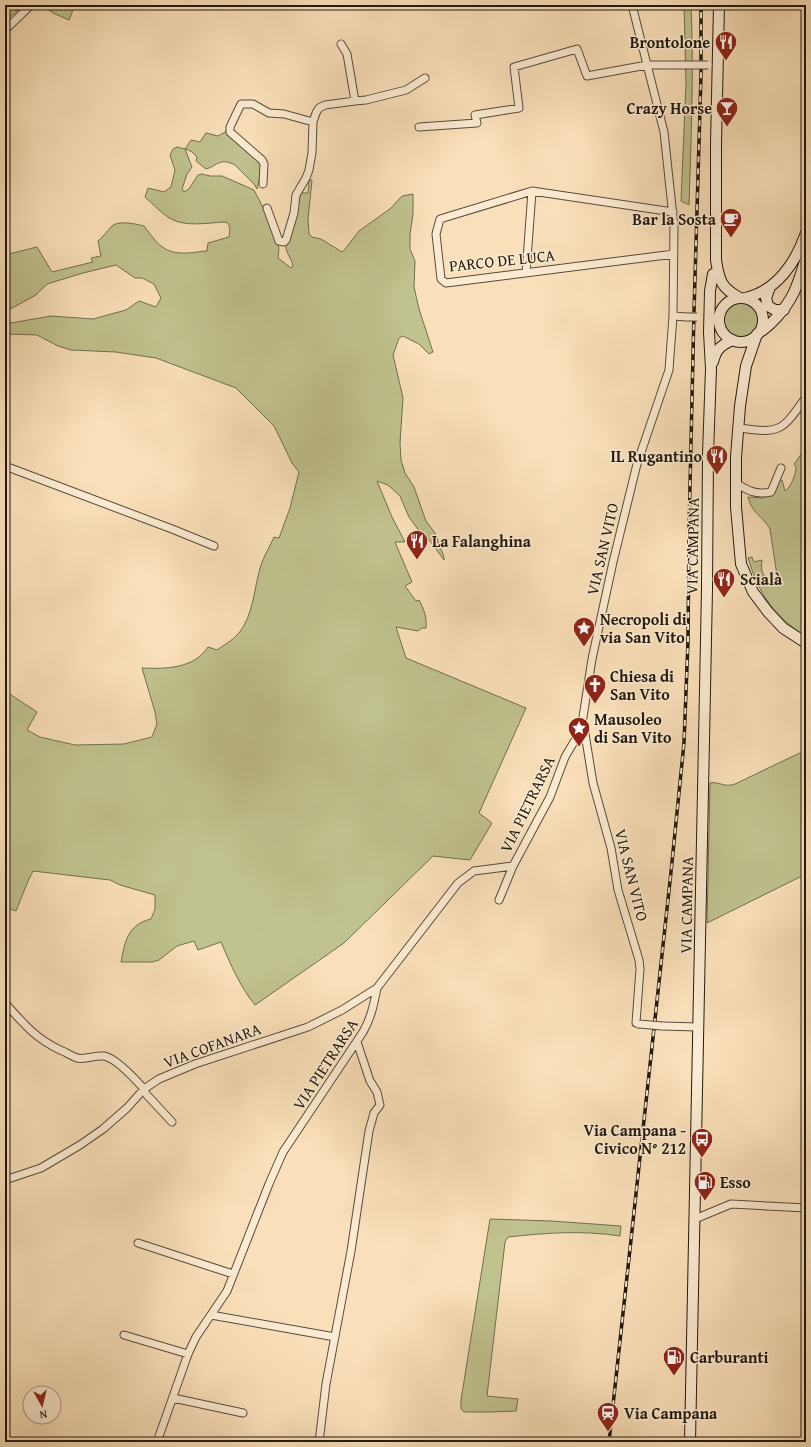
<svg xmlns="http://www.w3.org/2000/svg" width="811" height="1447" viewBox="0 0 811 1447" font-family="'Gentium Book Plus',serif">
<style>
.green{fill:#c0c28f;stroke:#706e4f}
.lines{fill:none;stroke-linecap:round;stroke-linejoin:round}
.street-casing{stroke:#574b3a;stroke-width:9}
.secondary-casing{stroke:#21190f;stroke-width:12}
.street{stroke:#fcebd2;stroke-width:7}
.secondary{stroke:#fcebd2;stroke-width:10}
.rail-casing{stroke:#21190f;stroke-width:3.5}
.rail{stroke:#fcebd2;stroke-width:2;stroke-dasharray:6;stroke-linecap:butt}
.street-bridge-casing{stroke:#574b3a;stroke-width:9;stroke-linecap:butt}
.street-bridge{stroke:#fcebd2;stroke-width:7}
.labels{text-anchor:middle;dominant-baseline:central;stroke-width:3;stroke-linejoin:round;paint-order:stroke}
.poi-label{font-size:16px;font-weight:bold;fill:#21190f;stroke:#fcebd2;text-anchor:start}
.street-label{font-size:16px;fill:#21190f;stroke:#fcebd2}
</style>
<rect width="100%" height="100%" fill="#fae0ba"/>
<filter id="stains"><feTurbulence type="fractalNoise" baseFrequency=".005" numOctaves="4"/><feColorMatrix values="0 0 0 0 .2 0 0 0 0 .09 0 0 0 0 .02 0 0 0 .5 -.17"/></filter>
<radialGradient id="worn" r=".72"><stop offset=".6" stop-color="#630" stop-opacity="0"/><stop offset="1" stop-color="#630" stop-opacity=".3"/></radialGradient>
<path class="green" d="M6,5H24L5,21V7Z
M42,5H75L69,20L53,13Z
M684,5H691C694,72 691,139 689,205L681,201L686,83Z
M227,131L258,158L262,169L257,189L254,184L235,165C220,157 217,166 206,169L196,161L197,157C194,153 190,150 185,149L192,167L187,174L182,189L184,192L189,189L198,175L202,174L210,176H222L254,190L270,221L279,248L278,258L291,268L293,266C292,259 287,255 286,248C285,236 294,210 298,198L301,193H308L309,180H312L308,219L309,234L312,237L321,239L342,252L345,249L359,231L391,208L402,196L413,194V214L410,234V249L415,261L414,287L419,309L433,352L429,354L419,344L403,336L399,338L393,355L403,398L400,443L401,460L405,473L414,487L426,521L435,533L444,557V560L431,542L422,535L409,517L400,496L388,485L377,481L392,517L405,542H395L412,582L405,586L416,601L419,600C424,609 427,617 426,628H422L418,631L396,627L406,658L526,708L479,813L492,823L470,860L433,856L344,943L255,1005C240,987 230,963 221,942L198,950L194,941L177,946L159,960L152,962H121C125,942 127,925 151,919L155,909V895L120,885L110,880L33,871L28,881L16,911L5,907V691L37,712L27,730L40,737L75,745L124,744L152,737L157,724L155,712L142,668C165,669 194,669 208,647L217,650C224,645 233,640 239,633C254,614 254,587 261,565C264,556 270,546 274,537L279,538L290,508L299,472L292,463L274,426L236,388L156,358L116,352L71,350L58,346L37,335L8,334L5,324L51,316L93,319L126,310L139,301L156,307L161,298L154,284L142,278H135L116,265L83,273L47,284L36,295L5,312V255L37,247L52,272L93,262L91,258L101,256L98,241C104,236 107,231 112,226C119,220 136,224 144,226C158,244 163,254 188,253C194,253 201,251 207,251L208,243L229,237L230,228L228,223L224,222C207,223 186,227 171,219C162,214 153,204 145,197L148,188L164,192L171,187L175,170L170,155L173,149L177,147L185,149L191,140L200,142L206,133L218,136Z
M723 320a18 18 0 1 1 36 0a18 18 0 1 1-36 0Z
M805,449H806V638C773,613 760,597 748,558L752,557L754,562L762,560C760,575 764,577 776,583L778,582L770,529C763,516 752,514 748,497L763,498L767,496L772,493L777,483L782,480L785,491C791,487 796,474 796,467L794,464Z
M806,750V874L707,923L710,783C719,781 724,788 735,784Z
M490,1219L552,1221L621,1226L620,1236C582,1230 545,1233 508,1237L505,1242L487,1396L518,1399L516,1411L490,1412H464L461,1409V1400Z"/>
<g class="lines">
<g class="street-casing">
<path id="street" d="M632,5L664,132L674,226L673,316L687,317
M5,30L31,5
M341,44L347,54L355,101L366,100L406,90L425,78
M419,127L477,123L475,115L519,108L514,67L577,49L587,76L647,65H684
M263,184L264,164L262,160L230,132V127L241,104H253L269,113L284,114L313,122
M267,208L279,241L284,242L286,240L294,213L296,195L306,178L309,170L312,153L313,122L316,113L319,108L325,105L355,101
M673,212L532,191L440,219L436,234L441,279L446,283L674,254
M526,273L532,191
M739,428C781,434 782,431 806,397
M5,466L172,529L214,546
M736,483C748,491 756,495 771,492L781,468
M499,900L513,866
M5,1003C24,1024 34,1037 60,1050C66,1052 71,1056 77,1058C86,1060 95,1055 104,1056C116,1058 136,1080 144,1089L146,1094L172,1122
M639,1024L636,1023L640,969L639,960L618,890L611,848L593,783L586,740L585,734L581,730L592,659L613,562L637,464L669,370L673,316
M662,1026L698,1027
M5,1180L41,1168L80,1145L103,1129L127,1108L144,1089L159,1079L195,1064L308,1027L342,1010L377,988
M695,1219L731,1204L806,1208
M138,1243L233,1274
M211,1315L335,1337
M124,1335L188,1354
M173,1398L243,1413
M157,1442L188,1354L196,1337L227,1291L269,1184L283,1152L363,1032C371,1018 374,1004 377,988L458,883L474,871L513,866L550,797L565,757L581,730
M319,1442L326,1384L351,1251L369,1131L374,1113L380,1105L377,1092L370,1081L357,1042"/>
</g>
<g class="secondary-casing">
<path id="secondary" d="M719,5L716,144V260C719,280 721,288 740,298
M770,287L766,298L768,306L775,310H784
M745,298C777,291 796,262 806,233
M719 320a22 22 0 1 1 44 0a22 22 0 1 1-44 0Z
M760,332C767,328 771,323 777,317C795,297 798,283 806,258
M757,334L746,366L740,406L736,457V507L741,564L753,592L768,612L783,628L806,643
M713,362C716,349 721,345 733,340
M690,1442L707,589L708,454L711,369L709,332L710,291L713,274"/>
</g>
<use href="#street" class="street"/>
<use href="#secondary" class="secondary"/>
<g class="rail-casing">
<path id="rail" d="M609,1442L671,872L684,743L688,641L689,530L694,312L701,75V5"/>
</g>
<use href="#rail" class="rail"/>
<g class="street-bridge-casing">
<path id="street-bridge" d="M684,65H708
M687,317H697
M639,1024L662,1026"/>
</g>
<use href="#street-bridge" class="street-bridge"/>
</g>
<defs>
<g id="restaurant-pin" transform="scale(1.15)"><path d="M0 17L-7.5 6A9.5 9.5 0 1 1 7.5 6Z" fill="#8f2418" stroke="#fcebd2"/><path d="M-5-6h1v4h1v-4h1v4h1v-4h1v5L-1.5 .5V6h-2V.5L-5-1ZM5-6V6H3V1.5H1.5Q1.5-4 5-6Z" fill="#fff"/></g>
<g id="bar-pin" transform="scale(1.15)"><path d="M0 17L-7.5 6A9.5 9.5 0 1 1 7.5 6Z" fill="#8f2418" stroke="#fcebd2"/><path d="M-6-5H6L.8 .8V4.5H3.5V6h-7V4.5H-.8V.8Z" fill="#fff"/></g>
<g id="cafe-pin" transform="scale(1.15)"><path d="M0 17L-7.5 6A9.5 9.5 0 1 1 7.5 6Z" fill="#8f2418" stroke="#fcebd2"/><path d="M-5.5-4.5H6V0H3Q3 3.5 0 3.5H-2.5Q-5.5 3.5-5.5 0ZM3-3.2v2h1.7v-2ZM-6 4.5H4V6H-6Z" fill="#fff"/></g>
<g id="sight-pin" transform="scale(1.15)"><path d="M0 17L-7.5 6A9.5 9.5 0 1 1 7.5 6Z" fill="#8f2418" stroke="#fcebd2"/><path d="M0-6L1.8-2.2L6-1.7L2.9 1.2L3.7 5.4L0 3.3L-3.7 5.4L-2.9 1.2L-6-1.7L-1.8-2.2Z" fill="#fff"/></g>
<g id="church-pin" transform="scale(1.15)"><path d="M0 17L-7.5 6A9.5 9.5 0 1 1 7.5 6Z" fill="#8f2418" stroke="#fcebd2"/><path d="M-1.2-6h2.4v3.5h3.3v2.4h-3.3V6h-2.4V-.1h-3.3v-2.4h3.3Z" fill="#fff"/></g>
<g id="bus-pin" transform="scale(1.15)"><path d="M0 17L-7.5 6A9.5 9.5 0 1 1 7.5 6Z" fill="#8f2418" stroke="#fcebd2"/><path d="M-5-6H5V4H4V6H2V4H-2V6H-4V4H-5ZM-3.5-4V0h7V-4ZM-3.5 1.2v1.5H-2V1.2ZM2 1.2v1.5H3.5V1.2Z" fill="#fff"/></g>
<g id="fuel-pin" transform="scale(1.15)"><path d="M0 17L-7.5 6A9.5 9.5 0 1 1 7.5 6Z" fill="#8f2418" stroke="#fcebd2"/><path d="M-5.5-6h7V0h2V4h1.3V-2.5L3-4.5l.8-.8L6-3V5H2.5V1h-1V6h-7ZM-4.2-4.7v3.2H.2V-4.7Z" fill="#fff"/></g>
<g id="station-pin" transform="scale(1.15)"><path d="M0 17L-7.5 6A9.5 9.5 0 1 1 7.5 6Z" fill="#8f2418" stroke="#fcebd2"/><path d="M-3-6H3Q5-6 5-4V2Q5 4 3 4L4.5 6H3L1.5 4h-3L-3 6H-4.5L-3 4Q-5 4-5 2V-4Q-5-6-3-6ZM-3.5-4v3h7v-3ZM-3.5 1v1.5H-2V1ZM2 1v1.5H3.5V1Z" fill="#fff"/></g>
</defs>
<g fill-rule="evenodd">
<use href="#restaurant-pin" x="726" y="42"/>
<use href="#bar-pin" x="727" y="108"/>
<use href="#cafe-pin" x="731" y="219"/>
<use href="#restaurant-pin" x="717" y="456"/>
<use href="#restaurant-pin" x="417" y="541"/>
<use href="#restaurant-pin" x="724" y="579"/>
<use href="#sight-pin" x="584" y="628"/>
<use href="#church-pin" x="595" y="685"/>
<use href="#sight-pin" x="579" y="728"/>
<use href="#bus-pin" x="702" y="1139"/>
<use href="#fuel-pin" x="705" y="1182"/>
<use href="#fuel-pin" x="674" y="1357"/>
<use href="#station-pin" x="608" y="1413"/>
</g>
<g class="labels">
<g class="poi-label">
<text x="710" y="42" text-anchor="end">Brontolone</text>
<text x="712" y="108" text-anchor="end">Crazy Horse</text>
<text x="716" y="219" text-anchor="end">Bar la Sosta</text>
<text x="702" y="456" text-anchor="end">IL Rugantino</text>
<text x="432" y="541">La Falanghina</text>
<text x="740" y="579">Scialà</text>
<text x="600" y="619">Necropoli di<tspan x="600" dy="18">via San Vito</tspan></text>
<text x="610" y="676">Chiesa di<tspan x="610" dy="18">San Vito</tspan></text>
<text x="594" y="719">Mausoleo<tspan x="594" dy="18">di San Vito</tspan></text>
<text x="686" y="1130" text-anchor="end">Via Campana -<tspan x="686" dy="18">Civico N° 212</tspan></text>
<text x="720" y="1182">Esso</text>
<text x="690" y="1357">Carburanti</text>
<text x="624" y="1413">Via Campana</text>
</g>
<g class="street-label">
<text transform="translate(502 260) rotate(-6)">PARCO DE LUCA</text>
<text transform="translate(692 546) rotate(-89)">VIA CAMPANA</text>
<text transform="translate(602 549) rotate(-77)">VIA SAN VITO</text>
<text transform="translate(527 804) rotate(-64)">VIA PIETRARSA</text>
<text transform="translate(632 875) rotate(76)">VIA SAN VITO</text>
<text transform="translate(686 905) rotate(-89)">VIA CAMPANA</text>
<text transform="translate(212 1045) rotate(-20)">VIA COFANARA</text>
<text transform="translate(325 1064) rotate(-57)">VIA PIETRARSA</text>
</g>
</g>
<rect width="811" height="1447" fill="none" stroke="#fae0ba" stroke-width="20"/>
<rect x="6" y="6" width="799" height="1435" fill="none" stroke="#21190f" stroke-width="2"/>
<rect x="10" y="10" width="791" height="1427" fill="none" stroke="#21190f"/>
<g transform="translate(42 1405) rotate(172)"><circle r="19" fill="#fcebd2" stroke="#a49784"/>
<path d="M0-3L7 15L0 10L-7 15Z" fill="#8f2418"/>
<text y="-6" font-size="11" font-weight="bold" text-anchor="middle" fill="#21190f">N</text>
</g>
<rect width="100%" height="100%" filter="url(#stains)"/>
<rect width="100%" height="100%" fill="url(#worn)"/>
</svg>
